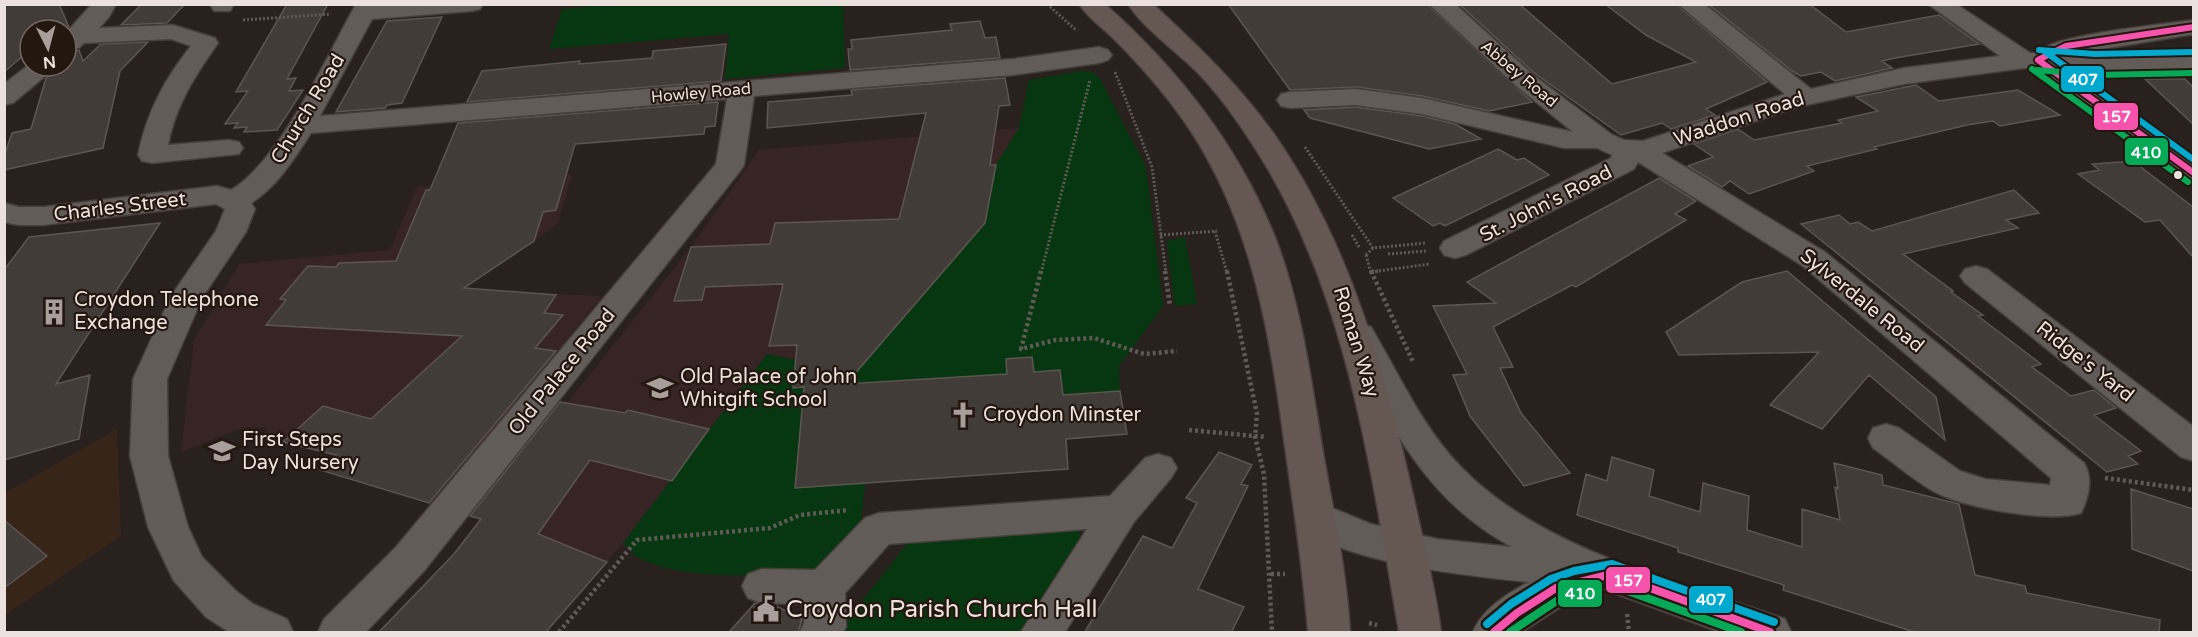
<svg xmlns="http://www.w3.org/2000/svg" width="2198" height="637" viewBox="0 0 2198 637" font-family="'Varela Round',sans-serif">
<style>
.built{fill:#37251a}
.education{fill:#372425}
.green{fill:#063710}
.building{fill:#423c38;stroke:#5c5551;stroke-width:1.5}
.lines{fill:none;stroke-linecap:round;stroke-linejoin:round}
.minor-casing{stroke:#453e3b;stroke-width:3}
.major-casing{stroke:#453e3b;stroke-width:3}
.path-far1{stroke:#605a57;stroke-width:3;stroke-dasharray:2 2;stroke-linecap:butt}
.path{stroke:#605a57;stroke-width:4.5;stroke-dasharray:3 3;stroke-linecap:butt}
.minor{fill:#625c58;fill-rule:evenodd}
.major{fill:#655852;fill-rule:evenodd}
.bus-1-far1-casing{stroke:#24170f;stroke-width:10}
.bus-1-casing{stroke:#24170f;stroke-width:13}
.bus-2-far1-casing{stroke:#24170f;stroke-width:10}
.bus-2-casing{stroke:#24170f;stroke-width:13}
.bus-3-far1-casing{stroke:#24170f;stroke-width:10}
.bus-3-casing{stroke:#24170f;stroke-width:13}
.bus-1-far1{stroke:#f653ac;stroke-width:6}
.bus-1{stroke:#f653ac;stroke-width:8}
.bus-2-far1{stroke:#06aa56;stroke-width:6}
.bus-2{stroke:#06aa56;stroke-width:8}
.bus-3-far1{stroke:#00a9ce;stroke-width:6}
.bus-3{stroke:#00a9ce;stroke-width:8}
.bus-dot{fill:#ece2dd;stroke:#24170f;stroke-width:2}
.labels{text-anchor:middle;dominant-baseline:central;stroke-width:4.5;stroke-linejoin:round;paint-order:stroke}
.far-street-label{font-size:16px;fill:#ece2dd;stroke:#24170f}
.street-label{font-size:20px;fill:#ece2dd;stroke:#24170f}
.poi-label{font-size:20px;fill:#ece2dd;stroke:#24170f;text-anchor:start}
.near-poi-label{font-size:24px;fill:#ece2dd;stroke:#24170f;text-anchor:start}
.line-badge{stroke:#24170f;stroke-width:2}
.badge-label{font-size:16px;text-anchor:middle;font-weight:bold;fill:#fff}
</style>
<rect width="100%" height="100%" fill="#29211d"/>
<path class="built" d="M117,429L121,536L5,615V493Z"/>
<path class="education" d="M1019,128L996,165L985,223L856,372L767,354L623,543L545,632H389L381,629L454,554L567,403L691,247L759,150Z
M572,174L558,224L462,290L602,296L434,505L320,470L335,455L261,436L268,428L245,427L181,452L194,340L239,264L390,250L417,187Z"/>
<path class="green" d="M618,4L843,5L845,68L725,79L729,34L549,49L562,9Z
M1082,71L1092,72L1099,77L1146,167L1163,306L1119,366L1120,391L1063,395L1060,371L1034,372L1032,357L1007,374L855,383L856,372L985,223L996,165L1019,128L1029,80Z
M1185,237L1197,304L1175,306L1167,241Z
M767,354L795,360L793,388L804,387L795,488L865,483L861,525L815,573C769,576 675,581 636,556C631,553 627,547 623,543Z
M1070,525L1079,532L1082,547L1023,632H838L913,536Z"/>
<path class="building" d="M4,4H59L69,27L66,30H30V50L4,72Z
M142,4H185L167,23L121,25Z
M287,4H328L287,79L296,78L289,91L303,90L277,130L244,132L247,127L234,128L238,123L225,124L248,91L236,92Z
M1228,4H1427L1532,102L1489,111L1422,96L1356,87L1290,90Z
M1459,4H1519L1612,84L1696,62L1646,35L1605,4H1676L1767,82L1706,109L1715,115L1671,129L1662,123L1621,135L1533,72Z
M1708,4H1809L1846,32L1939,15L1979,44L1895,58L1882,61L1892,68L1835,81L1821,72L1801,76L1792,71Z
M442,17L402,103L387,105L385,108L336,112L387,21Z
M980,21L985,38L996,37L1000,58L850,70L848,49H852L851,40L952,30L950,24Z
M148,42L120,71L103,148L4,170V156L12,133L31,129L46,78L59,66H66V51L79,50L83,61L101,44Z
M726,44L721,81L467,102L482,71L580,61L579,64L652,58L653,51Z
M1005,78L1010,105L999,106L990,165H996L985,223L846,384L1007,374L1006,359L1032,357L1034,372L1060,370L1063,395L1120,391L1127,434L1066,439L1068,469L795,488L804,387L793,388L797,345L769,346L783,284L705,287L702,300L674,301L691,247L770,244L775,223L899,219L926,113L767,128L768,102L852,95L851,90Z
M2145,79H2185L2193,87V124Z
M1916,85L1939,101L2018,90L2060,115L2000,126L1993,121L1967,125L1874,147L1877,149L1807,166L1814,171L1749,194L1730,181L1722,187L1688,166L1713,157L1694,144L1738,129L1754,140L1842,123L1838,120L1878,111L1856,97Z
M718,102L715,126L705,127L704,134L575,144L556,210L543,212L534,241L464,288L556,295L544,313L563,315L535,348L556,351L429,503L320,470L336,455L283,442L323,406L371,419L462,336L266,325L286,300L280,299L308,266L336,267L339,263L396,261L426,190H430L458,123Z
M1356,107L1422,116L1455,124L1481,139L1429,149L1310,118L1304,110Z
M1498,149L1517,160L1524,158L1549,175L1445,226L1440,223L1433,226L1393,198Z
M2133,161L2193,207V257L2160,220L2145,222L2078,174L2099,170L2092,164Z
M1659,178L1696,201L1675,214L1686,220L1576,287L1572,285L1493,327L1513,367L1500,368L1521,413L1570,473L1524,486L1470,416L1453,375L1467,374L1433,306L1496,303L1467,282Z
M2014,190L2039,213L2006,220L2018,228L1903,254L1953,291L1951,292L1983,315L1978,316L2041,364L2032,367L2071,396L2094,390L2116,408L2094,415L2141,451L2128,456L2138,464L2107,472L1801,224L1839,215L1850,224L1858,222L1872,231Z
M160,223L56,384L90,375L79,439L4,460V270L29,237Z
M1787,271L1936,397L1945,440L1869,375L1822,429L1770,405L1819,352L1679,355L1666,332L1742,282Z
M560,402L625,413L628,410L709,429L672,481L590,460L538,534L607,562L545,633H378L454,554L481,519L470,516Z
M1219,452L1252,465L1241,484L1248,486L1198,589L1244,607L1231,633H1084L1143,536L1172,548L1197,503L1186,498Z
M1612,457L1654,470L1649,496L1700,512L1703,483L1749,496L1747,530L1802,547V509L1840,520L1835,487L1838,488L1834,463L1882,475L1883,485L1959,504L1975,575L2025,586L2027,593L2160,620L2159,633H1918L1908,630L1783,590L1784,585L1678,552V548L1577,515L1586,474L1607,481Z
M2131,489L2193,509V571L2132,549Z
M4,520L47,556L4,588Z
M755,603L776,606L802,619L798,633H728Z"/>
<g class="lines">
<g class="minor-casing">
<path id="minor" d="M92,4H116L109,17L99,28L173,25L215,38L218,43C195,76 176,104 168,145L229,140L239,142L243,148L239,154L152,163L142,161L138,155C147,112 164,80 191,46L171,39L84,43L79,48L66,49V33Z
M210,4H234L230,11H214Z
M356,4H483L480,9L472,11L372,19L320,116L1013,59L1099,47L1108,50L1112,55L1108,60L1099,63L1013,75L754,96L744,165L740,171L424,571L366,632H318L324,619L396,547L716,164L727,99L311,133C294,159 278,186 251,203L255,209L246,232L202,298L167,379L168,456L188,527L202,557L236,591L253,604L287,619L293,632H229L206,617L174,581L168,569L148,527L130,456L133,379L171,296L216,231L225,209L216,204L43,225H18L4,222V203L19,207H43L217,186L231,190C280,161 327,56 356,4Z
M1429,4H1455L1532,74L1611,134L1624,140L1643,141L1785,94L1678,4H1704L1811,89L1904,68L2000,56L1928,4H1956L2030,53H2038C2048,35 2167,24 2194,20V34L2066,55L2095,57L2194,54V70L2070,71L2194,159V181L2184,179L2034,68H2024L1904,84L1797,107L1662,153L1825,252L2084,463C2093,478 2089,497 2081,513C2048,523 1963,508 1933,491C1912,479 1893,462 1873,448L1868,438L1873,428L1886,424L1899,428L1960,471L1985,479L2050,485L2051,478L1803,266L1638,162L1634,169L1466,255L1455,258L1444,255L1440,248L1444,241L1611,158L1612,155L1597,148H1564L1422,114L1356,105L1290,108L1281,106L1277,100L1281,94L1290,92L1356,89L1422,98L1573,132L1514,84Z
M30,64L57,66L13,103L4,105V84Z
M1976,266L1987,269L2194,427V461L2181,457L1965,283L1960,276L1965,269Z
M1359,323L1371,327C1399,374 1423,429 1462,468C1543,551 1679,581 1785,619L1791,632H1720L1606,590L1568,602L1522,632H1473C1482,609 1508,593 1529,582C1480,577 1319,562 1296,517L1301,506L1315,501L1371,524L1437,539L1512,547C1421,498 1390,421 1342,335L1347,327Z
M1158,454L1171,458L1177,468L1171,478L1134,522L1065,632H1021L1087,529L889,544L845,593L846,627L843,632H800L804,623V604L762,603L748,598L742,586L748,574L762,569L815,570L865,518L879,513L1110,496L1145,458Z"/>
</g>
<g class="major-casing">
<path id="major" d="M1079,4H1105C1180,71 1242,150 1278,245C1303,313 1312,387 1324,458C1334,515 1347,574 1350,632H1308C1303,570 1294,509 1285,447C1270,337 1254,229 1192,133C1170,99 1143,68 1114,39C1103,28 1088,18 1079,4Z
M1128,4H1153C1197,45 1239,85 1274,134C1351,244 1387,378 1416,508C1425,549 1436,591 1441,632H1399C1370,465 1346,283 1249,139C1234,116 1215,90 1196,71C1174,49 1145,30 1128,4Z"/>
</g>
<path class="path-far1" d="M1047,4L1076,30
M243,20L331,14
M1115,72L1152,167L1166,273
M1305,147L1373,248
M1215,231L1227,273
M1160,235L1217,231
M1352,235L1359,247
M1388,254L1426,251
M1366,255L1371,273
M1366,255L1373,248L1426,243
M1371,272L1430,264
M1041,273L1090,80"/>
<path class="path" d="M1041,271L1021,349L1055,340L1094,338L1144,354L1177,351
M1165,271L1170,306
M1227,271L1257,414L1255,437L1264,474L1272,632
M1371,271L1413,362
M1371,272L1378,271
M1189,430L1266,437
M2105,478L2194,490
M1271,574H1285
M1627,614L1629,632
M1369,623L1377,625
M559,632L637,540L770,528L800,515L849,510"/>
<use href="#minor" class="minor"/>
<use href="#major" class="major"/>
<g class="bus-1-far1-casing">
<path id="bus-1-far1" d="M2038,60L2194,173
M2038,60L2066,46L2194,27"/>
</g>
<g class="bus-1-casing">
<path id="bus-1" d="M1494,632L1517,613L1556,588L1612,574L1770,632"/>
</g>
<g class="bus-2-far1-casing">
<path id="bus-2-far1" d="M2032,69L2188,182
M2037,70L2095,75L2194,73"/>
</g>
<g class="bus-2-casing">
<path id="bus-2" d="M1510,632L1561,598L1611,585L1741,632"/>
</g>
<g class="bus-3-far1-casing">
<path id="bus-3-far1" d="M2039,50L2095,54L2194,52
M2044,51L2194,160"/>
</g>
<g class="bus-3-casing">
<path id="bus-3" d="M1487,624L1511,604L1551,579L1574,571L1612,564L1774,622"/>
</g>
<use href="#bus-1-far1" class="bus-1-far1"/>
<use href="#bus-1" class="bus-1"/>
<use href="#bus-2-far1" class="bus-2-far1"/>
<use href="#bus-2" class="bus-2"/>
<use href="#bus-3-far1" class="bus-3-far1"/>
<use href="#bus-3" class="bus-3"/>
</g>
<defs>
<g id="building-bare" transform="scale(2.07)"><path d="M-4-6H4V6H1V3H-1V6H-4ZM-2.5-4.3h1.7v1.8h-1.7ZM.8-4.3h1.7v1.8H.8ZM-2.5-1h1.7V.8h-1.7ZM.8-1h1.7V.8H.8Z" fill="#a89e9a" stroke="#24170f" stroke-width="2.5" paint-order="stroke"/></g>
<g id="school-bare" transform="scale(2.07)"><path d="M0-5L7-2L0 1L-7-2ZM-4 1L0 2.5L4 1V4Q0 6-4 4Z" fill="#a89e9a" stroke="#24170f" stroke-width="2.5" paint-order="stroke"/></g>
<g id="church-bare" transform="scale(2.07)"><path d="M-1.2-6h2.4v3.5h3.3v2.4h-3.3V6h-2.4V-.1h-3.3v-2.4h3.3Z" fill="#a89e9a" stroke="#24170f" stroke-width="2.5" paint-order="stroke"/></g>
<g id="civic-bare" transform="scale(2.07)"><path d="M-.6-6.5H3V-4.5H.6V-3L4-1V1h2V6H-6V1h2V-1L-.6-3ZM-1.2 2.5V6h2.4V2.5Z" fill="#a89e9a" stroke="#24170f" stroke-width="2.5" paint-order="stroke"/></g>
</defs>
<g fill-rule="evenodd">
<use href="#building-bare" x="54" y="312"/>
<use href="#school-bare" x="660" y="388"/>
<use href="#church-bare" x="963" y="415"/>
<use href="#school-bare" x="222" y="451"/>
<use href="#civic-bare" x="766" y="609"/>
</g>
<circle class="bus-dot" cx="2178" cy="175" r="5"/>
<g class="labels">
<g class="far-street-label">
<text transform="translate(1519 74) rotate(40)">Abbey Road</text>
<text transform="translate(701 93) rotate(-5)">Howley Road</text>
</g>
<g class="street-label">
<text transform="translate(308 109) rotate(-59)">Church Road</text>
<text transform="translate(1739 119) rotate(-18)">Waddon Road</text>
<text transform="translate(1546 204) rotate(-27)">St. John's Road</text>
<text transform="translate(120 207) rotate(-7)">Charles Street</text>
<text transform="translate(1862 301) rotate(39)">Sylverdale Road</text>
<text transform="translate(1356 342) rotate(73)">Roman Way</text>
<text transform="translate(2085 362) rotate(38)">Ridge's Yard</text>
<text transform="translate(562 372) rotate(-51)">Old Palace Road</text>
</g>
<g class="poi-label">
<text x="74" y="300">Croydon Telephone<tspan x="74" dy="23">Exchange</tspan></text>
<text x="680" y="377">Old Palace of John<tspan x="680" dy="23">Whitgift School</tspan></text>
<text x="983" y="415">Croydon Minster</text>
<text x="242" y="440">First Steps<tspan x="242" dy="23">Day Nursery</tspan></text>
</g>
<g class="near-poi-label">
<text x="786" y="609">Croydon Parish Church Hall</text>
</g>
</g>
<g class="line-badge">
<rect x="2060" y="65" width="45" height="28" rx="6" fill="#00a9ce"/>
<rect x="2093" y="102" width="46" height="29" rx="6" fill="#f653ac"/>
<rect x="2124" y="137" width="45" height="29" rx="6" fill="#06aa56"/>
<rect x="1605" y="566" width="46" height="28" rx="6" fill="#f653ac"/>
<rect x="1557" y="579" width="46" height="29" rx="6" fill="#06aa56"/>
<rect x="1688" y="585" width="46" height="29" rx="6" fill="#00a9ce"/>
</g>
<g class="badge-label">
<text x="2083" y="85">407</text>
<text x="2116" y="122">157</text>
<text x="2146" y="158">410</text>
<text x="1628" y="586">157</text>
<text x="1580" y="599">410</text>
<text x="1711" y="605">407</text>
</g>
<rect width="2198" height="637" fill="none" stroke="#ece2dd" stroke-width="12"/>
<g transform="translate(48 48) rotate(174)"><circle r="28" fill="#24170f" stroke="#746861" stroke-width="1.5"/>
<path d="M0-4.5L10 22L0 15L-10 22Z" fill="#a89e9a"/>
<text y="-9" font-size="16" font-weight="bold" text-anchor="middle" fill="#ece2dd">N</text>
</g>
</svg>
